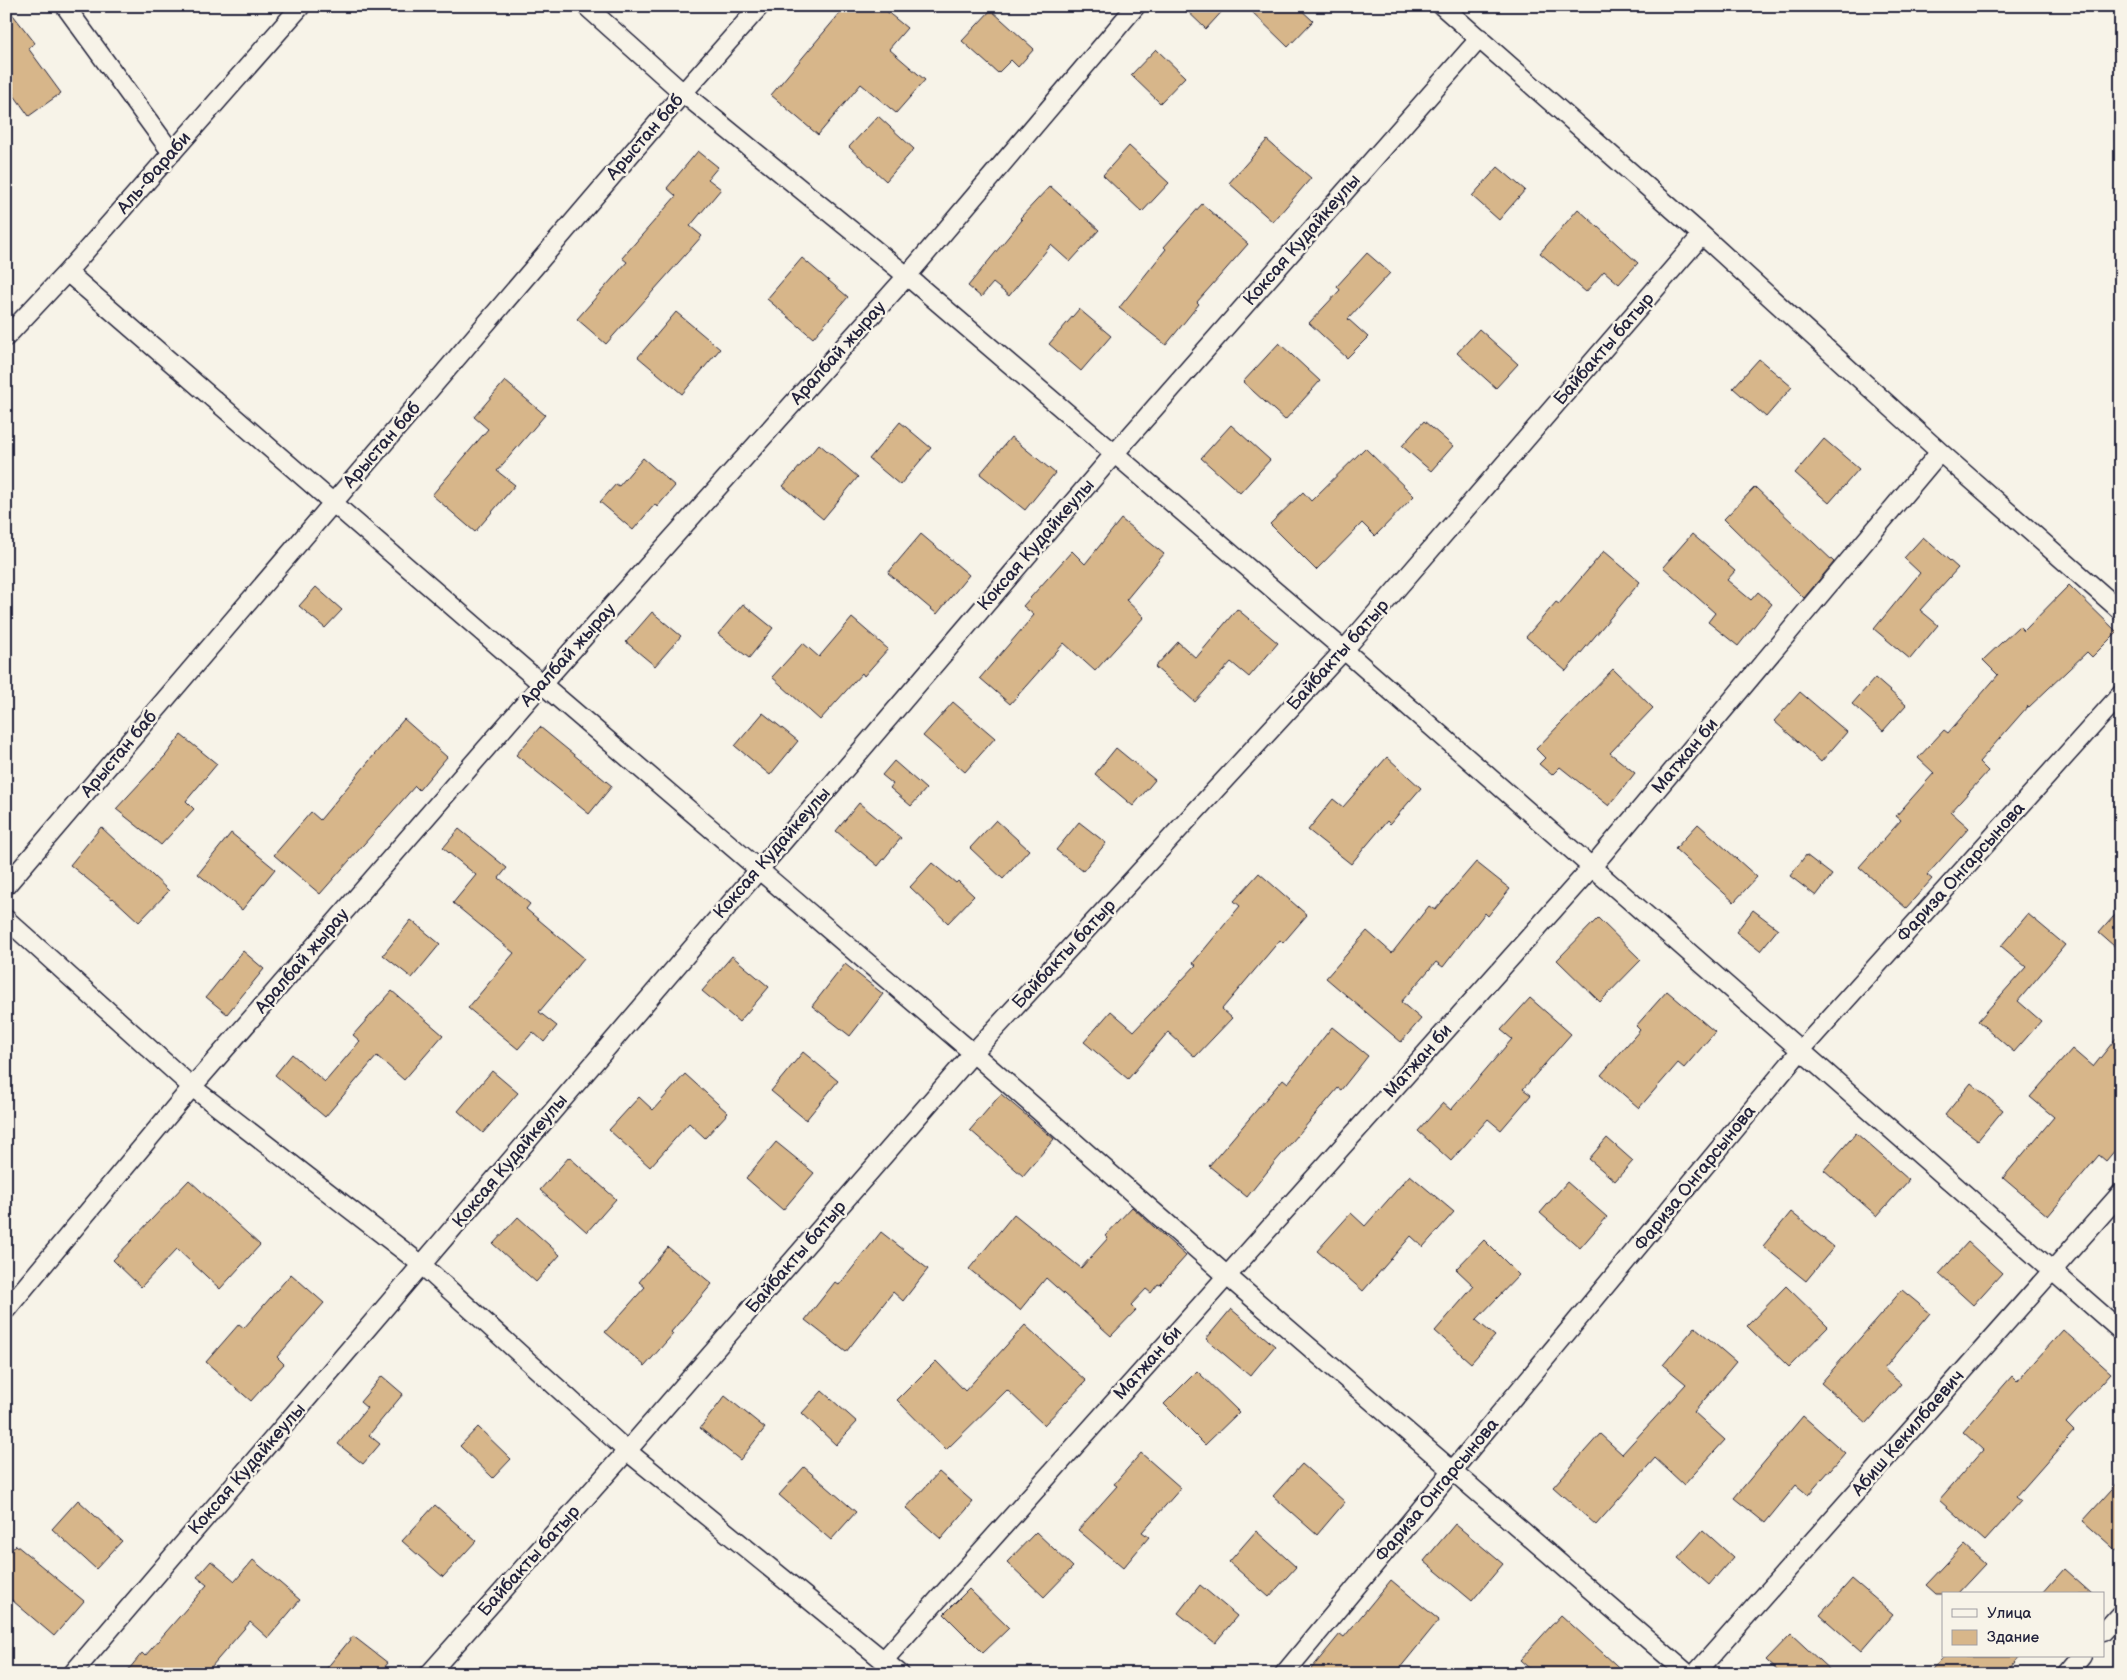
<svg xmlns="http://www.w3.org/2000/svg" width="2127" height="1680" viewBox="0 0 2127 1680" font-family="'Balsamiq Sans',sans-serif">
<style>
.building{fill:#d7b68a;stroke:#22223b}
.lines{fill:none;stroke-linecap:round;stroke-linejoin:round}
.minor-casing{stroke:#22223b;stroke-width:21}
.minor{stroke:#f7f3e8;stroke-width:18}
.labels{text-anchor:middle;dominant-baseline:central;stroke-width:5;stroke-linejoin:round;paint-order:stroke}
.street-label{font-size:18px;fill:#22223b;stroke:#f7f3e8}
</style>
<rect width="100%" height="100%" fill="#f7f3e8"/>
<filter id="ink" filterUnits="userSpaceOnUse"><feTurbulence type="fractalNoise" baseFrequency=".02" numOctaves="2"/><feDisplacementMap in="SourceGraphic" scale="10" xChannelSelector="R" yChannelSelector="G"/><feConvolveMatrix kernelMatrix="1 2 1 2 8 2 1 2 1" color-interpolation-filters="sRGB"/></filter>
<g filter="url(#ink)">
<path class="building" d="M6,6L35,43L28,48L61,93L29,116L6,84Z
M846,6H880L907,28L889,49L925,80L896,113L861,84L818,135L771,95Z
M1182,6H1227L1206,29Z
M1246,6H1297L1313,21L1288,47Z
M991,10L1034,49L1018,67L1011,60L998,73L962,41Z
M1156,49L1185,77L1160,103L1131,75Z
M878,116L914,149L886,181L849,147Z
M1267,140L1311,178L1273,222L1229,183Z
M1129,146L1169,183L1142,212L1103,175Z
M698,151L718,167L708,179L721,189L690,226L702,236L606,344L577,319L627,262L622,258L676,196L667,188Z
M1498,167L1525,190L1499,220L1472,196Z
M1050,186L1099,230L1070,262L1051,245L1009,296L993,283L981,297L968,286L1022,220L1020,218Z
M1202,204L1248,244L1197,302L1199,304L1166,345L1119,308L1166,249L1164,247Z
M1578,209L1638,263L1619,284L1604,271L1586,292L1540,253Z
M1367,253L1390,273L1348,319L1368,337L1347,358L1309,323L1340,290L1337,286Z
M802,258L848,297L813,338L767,299Z
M1079,309L1111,336L1081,371L1049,344Z
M676,312L720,349L682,394L638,357Z
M1479,329L1518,364L1496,388L1457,353Z
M1279,343L1320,381L1285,420L1243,382Z
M1759,359L1792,387L1766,417L1733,388Z
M505,381L545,415L497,471L515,485L475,532L432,495L488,429L474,417Z
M1424,421L1453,446L1431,471L1402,446Z
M900,422L931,448L900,485L869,459Z
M1231,425L1270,460L1240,493L1201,458Z
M1011,437L1055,473L1025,510L980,474Z
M1824,439L1859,469L1829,503L1795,473Z
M819,444L858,477L823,519L783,486Z
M1365,448L1414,496L1375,536L1362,523L1316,570L1270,524L1303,492L1311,501Z
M643,458L675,486L657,507L655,504L633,530L600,502L616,484L619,486Z
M1755,487L1834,562L1804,598L1724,519Z
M1121,519L1164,554L1126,600L1144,617L1095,671L1064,643L1010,704L980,678L1034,615L1023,606L1072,551L1085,564Z
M921,534L969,575L937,614L888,573Z
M1692,534L1735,571L1727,580L1751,600L1758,592L1772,604L1738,646L1708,622L1715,613L1663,567Z
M1923,537L1958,568L1920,610L1938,625L1910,659L1874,629L1920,573L1904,558Z
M1604,551L1640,582L1566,671L1526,637L1556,602L1559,604Z
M2069,585L2117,632L2092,657L2087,652L2029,707L2028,706L1979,762L1988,771L1951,812L1969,828L1927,875L1932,879L1906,908L1859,867L1901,820L1896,816L1934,773L1918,758L1944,730L1948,733L1998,675L1983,660L2019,626L2024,631Z
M316,587L342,610L325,628L299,606Z
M743,604L773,628L749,658L718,634Z
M1237,609L1278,643L1249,677L1231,662L1195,702L1155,667L1178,642L1196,658Z
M652,612L681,636L655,666L626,642Z
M852,618L888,649L864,676L862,673L820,720L772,677L803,643L819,657Z
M1613,669L1653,708L1610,753L1635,773L1609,806L1560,767L1552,775L1539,764L1545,758L1536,749Z
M1875,678L1906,705L1883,731L1852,704Z
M1800,692L1847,732L1821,762L1774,721Z
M953,702L995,738L965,772L923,736Z
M763,713L798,741L770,775L735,746Z
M404,719L447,757L419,790L415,786L320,894L274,855L311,812L320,820Z
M540,727L612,786L589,814L516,755Z
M181,735L217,764L186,801L194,809L161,845L116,809L166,755Z
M1116,748L1155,780L1133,806L1095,774Z
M1387,757L1421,788L1390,824L1387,821L1351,864L1308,830L1333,799L1343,807Z
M894,761L926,789L911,806L890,788L893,784L882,775Z
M859,803L901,838L878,866L836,831Z
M996,820L1029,850L1003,879L970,848Z
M1079,822L1106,843L1083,871L1056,850Z
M1698,824L1757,877L1734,902L1675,849Z
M101,827L169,891L139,922L113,898L112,899L70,865Z
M459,829L507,868L499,878L530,904L526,909L584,958L539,1012L557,1026L544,1042L533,1032L518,1049L468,1008L514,953L453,903L476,875L443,848Z
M231,833L275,869L242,910L198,874Z
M1806,855L1832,875L1816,896L1790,876Z
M1476,862L1510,889L1488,916L1485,913L1443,967L1436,962L1401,1002L1421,1019L1401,1042L1326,978L1367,931L1392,953L1429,906L1435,910Z
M932,863L956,883L958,881L974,896L948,923L910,887Z
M1259,873L1307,915L1283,943L1280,940L1222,1009L1232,1018L1195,1057L1168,1032L1128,1079L1084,1042L1111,1011L1134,1031L1196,965L1193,963L1240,906L1234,901Z
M2121,908V952L2099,933Z
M1753,910L1778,929L1760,951L1736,932Z
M2028,914L2065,945L2018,1001L2041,1021L2014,1052L1978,1021L2026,967L2001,946Z
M1598,918L1641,960L1600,1002L1557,960Z
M411,920L440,944L412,978L383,955Z
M243,951L264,969L227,1014L206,997Z
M732,956L769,987L739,1022L702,991Z
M845,964L883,994L850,1036L812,1006Z
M392,991L443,1035L404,1080L377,1056L325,1117L275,1075L292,1054L325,1082L360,1041L353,1035Z
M1667,991L1715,1032L1684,1068L1678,1063L1639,1108L1601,1075L1640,1030L1636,1026Z
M1530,998L1571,1034L1523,1089L1531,1095L1501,1130L1488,1119L1451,1161L1418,1131L1443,1103L1451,1110L1512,1039L1501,1030Z
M1332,1027L1368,1056L1341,1090L1338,1088L1275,1162L1247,1197L1209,1166L1283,1079L1288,1083Z
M2121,1032V1143L2106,1161L2099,1155L2048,1216L2003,1178L2054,1117L2030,1097L2072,1049L2093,1067Z
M803,1052L838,1081L806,1120L771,1091Z
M492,1071L518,1093L483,1133L458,1111Z
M685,1074L728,1113L705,1138L689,1123L650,1167L609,1130L639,1097L653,1110Z
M1971,1083L2003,1110L1978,1140L1945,1115Z
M1001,1094L1054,1139L1023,1176L970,1130Z
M1856,1133L1909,1180L1877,1216L1824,1170Z
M1607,1138L1633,1161L1615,1181L1589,1159Z
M776,1142L814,1173L783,1210L746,1178Z
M569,1157L616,1199L587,1232L540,1190Z
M1410,1175L1454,1212L1423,1247L1411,1236L1363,1291L1317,1251L1351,1213L1365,1226Z
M189,1180L260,1245L220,1289L177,1249L141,1287L113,1260Z
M1567,1182L1607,1217L1580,1248L1540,1213Z
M1132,1207L1186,1256L1160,1285L1158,1284L1151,1293L1146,1289L1131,1305L1136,1310L1111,1336L1046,1278L1020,1310L969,1269L1014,1214L1081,1268L1108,1238L1105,1236Z
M1791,1212L1834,1247L1806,1281L1763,1246Z
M518,1217L560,1255L536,1282L493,1244Z
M881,1232L928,1269L903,1301L893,1292L846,1352L805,1320L835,1282L839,1285Z
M1484,1240L1519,1275L1476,1320L1495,1336L1471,1363L1435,1331L1474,1286L1456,1269Z
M1968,1242L2002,1273L1973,1305L1939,1274Z
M668,1247L712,1284L671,1332L673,1334L645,1366L605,1332L645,1287L639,1282Z
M291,1274L324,1303L277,1357L284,1364L251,1401L206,1362L239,1324L244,1328Z
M1786,1286L1828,1327L1789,1367L1747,1326Z
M1902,1290L1930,1313L1884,1369L1901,1384L1867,1423L1821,1383Z
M1231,1309L1275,1346L1250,1376L1206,1339Z
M1025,1325L1086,1381L1044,1425L1007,1390L946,1450L897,1400L936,1361L965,1391Z
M1695,1327L1736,1362L1694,1412L1725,1440L1684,1485L1655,1458L1596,1525L1553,1487L1600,1434L1622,1454L1686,1384L1663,1365Z
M2063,1330L2111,1373L2066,1423L2074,1431L2016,1497L2021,1501L1985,1541L1939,1500L1983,1450L1963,1432L2012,1376L2017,1381Z
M1197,1371L1239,1412L1205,1445L1164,1404Z
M382,1376L403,1394L369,1435L380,1444L363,1464L338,1444L367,1408L360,1402Z
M822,1391L857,1422L836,1445L802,1413Z
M725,1396L765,1428L740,1460L700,1428Z
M1803,1416L1845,1453L1808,1495L1796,1485L1765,1523L1734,1498Z
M478,1427L511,1459L493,1478L460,1446Z
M1141,1453L1181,1488L1142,1532L1149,1537L1123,1568L1078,1530L1117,1486L1114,1484Z
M1302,1464L1345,1502L1317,1535L1273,1496Z
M804,1467L856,1512L831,1540L779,1495Z
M939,1472L973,1502L941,1539L906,1508Z
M2121,1479V1555L2083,1521Z
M78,1500L122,1541L96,1569L52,1529Z
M435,1505L476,1541L443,1577L402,1541Z
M1455,1524L1503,1564L1472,1601L1424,1561Z
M1703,1530L1733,1557L1709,1585L1678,1558Z
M1256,1531L1296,1567L1269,1597L1229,1562Z
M1036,1532L1073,1567L1044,1597L1007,1562Z
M16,1545L84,1601L54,1636L6,1595V1556Z
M1964,1545L1985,1564L1957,1594H1936L1926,1585Z
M253,1560L300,1600L268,1638L250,1622L205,1674H125L142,1653L145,1656L207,1585L197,1577L211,1561L235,1581Z
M2064,1569L2092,1594H2042Z
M1852,1579L1893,1614L1861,1651L1820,1615Z
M1391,1580L1439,1620L1395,1674H1307L1340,1634L1344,1637Z
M1200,1585L1237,1616L1215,1643L1178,1613Z
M969,1589L1009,1628L983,1653L944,1614Z
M1561,1615L1626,1674H1536L1520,1660Z
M1791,1634L1834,1674H1781L1766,1660Z
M353,1636L388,1663L379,1674H322Z
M1945,1656H2020L2005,1674H1930Z"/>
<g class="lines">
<g class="minor-casing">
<path id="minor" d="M65,6L172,153
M586,6L683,93L907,276L1344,650L2121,1331
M1442,6L1702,235L1940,452L2121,611
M67,272L542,684L973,1053L1226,1275L1688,1674
M6,337L67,272L301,6
M6,886L683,93L760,6
M6,919L192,1087L422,1265L627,1451L900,1674
M6,1310L192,1087L542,684L907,276L1136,6
M2103,1632L2121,1612
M884,1660L1591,868L1940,452
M72,1674L1115,453L1480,38
M429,1674L627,1451L973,1053L1344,650L1702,235
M1284,1674L1801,1050L2121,694
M1695,1674L2121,1193
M2067,1674L2082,1656"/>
</g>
<use href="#minor" class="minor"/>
</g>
</g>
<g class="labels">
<g class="street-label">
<text transform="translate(645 137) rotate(-49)">Арыстан баб</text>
<text transform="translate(154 173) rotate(-49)">Аль-Фараби</text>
<text transform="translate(1302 240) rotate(-49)">Коксая Кудайкеулы</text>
<text transform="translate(1604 349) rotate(-49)">Байбакты батыр</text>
<text transform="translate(838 353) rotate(-48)">Аралбай жырау</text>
<text transform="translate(382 445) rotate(-49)">Арыстан баб</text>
<text transform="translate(1036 545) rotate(-49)">Коксая Кудайкеулы</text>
<text transform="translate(568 655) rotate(-48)">Аралбай жырау</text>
<text transform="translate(1338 655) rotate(-48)">Байбакты батыр</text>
<text transform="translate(119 754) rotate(-50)">Арыстан баб</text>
<text transform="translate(1685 756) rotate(-50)">Матжан би</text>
<text transform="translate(772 853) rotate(-49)">Коксая Кудайкеулы</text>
<text transform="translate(1961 872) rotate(-48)">Фариза Онгарсынова</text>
<text transform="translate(1064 954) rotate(-47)">Байбакты батыр</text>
<text transform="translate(302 961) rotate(-49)">Аралбай жырау</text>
<text transform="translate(1418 1061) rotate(-48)">Матжан би</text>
<text transform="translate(510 1161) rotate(-50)">Коксая Кудайкеулы</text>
<text transform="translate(1695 1178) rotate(-51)">Фариза Онгарсынова</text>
<text transform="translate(796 1257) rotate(-49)">Байбакты батыр</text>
<text transform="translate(1148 1363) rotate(-48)">Матжан би</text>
<text transform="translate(1908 1433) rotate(-49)">Абиш Кекилбаевич</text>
<text transform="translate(247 1469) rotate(-49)">Коксая Кудайкеулы</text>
<text transform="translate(1437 1490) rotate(-50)">Фариза Онгарсынова</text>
<text transform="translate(529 1561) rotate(-48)">Байбакты батыр</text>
</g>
</g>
<rect width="2127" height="1680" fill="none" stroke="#f7f3e8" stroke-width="25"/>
<rect x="12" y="12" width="2102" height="1655" fill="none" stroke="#22223b" stroke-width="2" filter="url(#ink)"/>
<rect x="1942" y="1592" width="162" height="65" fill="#f7f3e8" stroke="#a29fa3"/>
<rect x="1952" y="1609" width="25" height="8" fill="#f7f3e8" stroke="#a29fa3"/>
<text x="1987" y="1618" font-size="15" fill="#22223b">Улица</text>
<rect x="1952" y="1630" width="25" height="15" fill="#d7b68a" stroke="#a29fa3"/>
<text x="1987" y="1642" font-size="15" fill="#22223b">Здание</text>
</svg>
